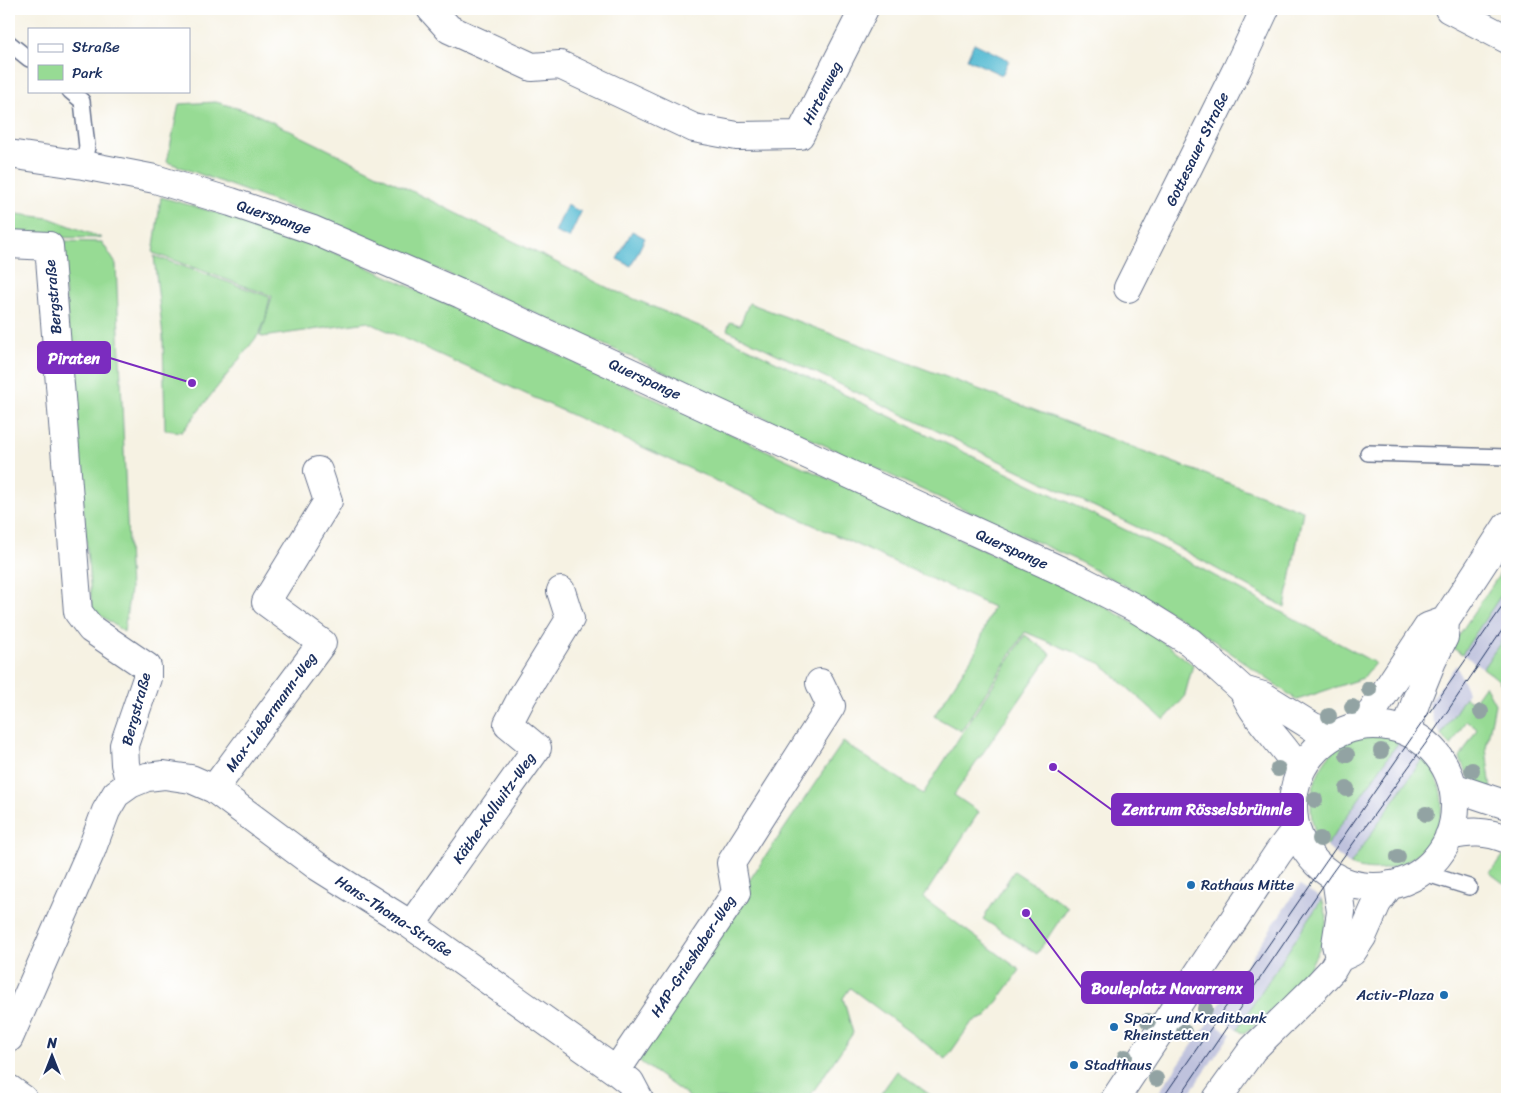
<svg xmlns="http://www.w3.org/2000/svg" width="1516" height="1108" viewBox="0 0 1516 1108" font-family="Sriracha,sans-serif">
<style>
.industrial{fill:#bfc2dd}
.green{fill:#97db94;stroke:#598579}
.water{fill:#53bad2;stroke:#377498}
.lines{fill:none;stroke-linecap:round;stroke-linejoin:round}
.lane-casing{stroke:#68738d;stroke-width:18}
.street-casing{stroke:#68738d;stroke-width:30}
.secondary-casing{stroke:#68738d;stroke-width:30}
.lane{stroke:#fff;stroke-width:15}
.street{stroke:#fff;stroke-width:28}
.secondary{stroke:#fff;stroke-width:28}
.tram{stroke:#1b2f5e;stroke-width:1}
.tree{fill:#92a3a3}
.poi-dot{fill:#1f6fb2;stroke:#fff;stroke-width:2}
.labels{text-anchor:middle;dominant-baseline:central;stroke-width:4;stroke-linejoin:round;paint-order:stroke}
.street-label{font-size:15px;fill:#1b2f5e;stroke:#fff}
.poi-label{font-size:15px;fill:#1b2f5e;stroke:#fff;text-anchor:start}
.leader{fill:none;stroke:#7b2cbf;stroke-width:2}
.callout-dot{fill:#7b2cbf;stroke:#fff;stroke-width:2}
.callout{fill:#7b2cbf;stroke:#7b2cbf;stroke-width:2}
.callout-label{font-size:16px;text-anchor:middle;font-weight:bold;fill:#fff}
</style>
<rect width="100%" height="100%" fill="#fff"/>
<filter id="ink" filterUnits="userSpaceOnUse"><feTurbulence type="fractalNoise" baseFrequency=".02" numOctaves="2"/><feDisplacementMap in="SourceGraphic" scale="10" xChannelSelector="R" yChannelSelector="G"/><feConvolveMatrix kernelMatrix="1 2 1 2 8 2 1 2 1" color-interpolation-filters="sRGB"/></filter>
<filter id="wash" filterUnits="userSpaceOnUse"><feTurbulence type="fractalNoise" baseFrequency=".0096" numOctaves="4" result="noise"/><feDisplacementMap in="SourceGraphic" scale="20" xChannelSelector="R" yChannelSelector="G"/><feGaussianBlur stdDeviation="1.12" result="paint"/><feColorMatrix in="noise" values="0 0 0 0 0 0 0 0 0 0 0 0 0 0 0 0 0 1.4 0 .05"/><feComposite in="paint" operator="in"/></filter>
<g filter="url(#wash)">
<rect width="100%" height="100%" fill="#f6f2e3"/>
<path class="industrial" d="M1507,586V633L1483,668L1462,654Z
M1456,665L1468,692L1441,735L1433,720L1429,703Z
M1400,740L1425,755L1350,865L1326,846Z
M1300,885L1322,899L1237,1029L1214,1013Z
M1210,1020L1231,1034L1185,1099H1154Z"/>
<path class="green" d="M216,102L254,113L608,288L723,336L1167,550L1375,663L1363,678L1297,700L1193,626L1140,594L1076,560L458,278L319,218L167,162L179,104Z
M161,197L256,224L343,256L1095,601L1154,635L1193,665L1184,698L1164,720L1100,663L1025,632L961,731L934,716L976,651L993,607L368,322L262,337L260,335L265,322L272,296L153,253Z
M9,213L49,218L102,238L9,237Z
M61,241L102,242L116,264L130,590L124,632L92,609Z
M154,256L270,297L265,321L259,334L182,432L165,430L163,337Z
M749,303L1303,511L1285,607L1172,544L727,330L730,322L740,325Z
M1507,563V586L1462,654L1451,647Z
M1507,633V726C1499,712 1511,694 1499,681C1495,676 1488,672 1483,668Z
M1025,635L1051,654L954,795L979,812L923,898L1020,970L986,1017L972,1022L946,1059L850,988L843,998L853,1033L808,1099H692L631,1055L843,742L923,794Z
M1485,685L1495,704L1486,748L1491,789C1473,780 1467,777 1460,758L1477,729L1466,720L1451,746L1441,735L1465,697L1473,702Z
M1382,735L1400,740L1326,846C1323,842 1318,839 1316,834C1302,799 1318,751 1355,737C1363,735 1374,736 1382,735Z
M1425,755C1435,771 1445,793 1441,813C1434,855 1389,881 1350,865Z
M1503,856L1507,858V886L1490,873Z
M1014,871L1068,907L1037,954L983,919Z
M1322,899L1327,917L1324,939L1304,979L1276,1007L1244,1034L1237,1029Z
M897,1071L933,1097L931,1099H877Z"/>
<path class="water" d="M974,43L1009,60L1002,75L967,59Z
M567,205L581,212L569,238L555,232Z
M632,231L645,238L631,266L617,259Z"/>
</g>
<g filter="url(#ink)">
<g class="lines">
<g class="lane-casing">
<path id="lane" d="M9,43L29,59
M70,91L82,101L87,147L83,165
M1368,453L1507,457
M1421,872L1469,887"/>
</g>
<g class="street-casing">
<path id="street" d="M431,9L449,29L532,67L560,65L694,128L737,136L800,135L864,9
M1449,9L1507,39
M9,244L49,246L78,612L91,629L147,667V678L124,745L125,764L130,784
M1128,288L1237,69L1265,9
M214,789L322,643L266,602L328,501L318,471
M411,925L537,748L508,724L522,697L570,619L561,591
M9,1038L91,851L106,811L116,794L130,784L147,777L164,775L191,779L214,789L317,866L411,925L616,1071L630,1082L639,1099
M616,1071L736,893L731,863L831,706L820,683
M9,1089L23,1099
M1115,1099L1278,853L1296,829"/>
</g>
<g class="secondary-casing">
<path id="secondary" d="M9,154L83,165L155,179L231,202L313,230L461,294L912,503L1077,578L1137,609L1190,642L1243,690L1263,696L1313,727L1336,734
M1243,690C1256,721 1283,743 1300,771
M1293 806a81 81 0 1 1 162 0a81 81 0 1 1-162 0Z
M1358,726L1372,712L1428,627L1445,621
M1409,732L1411,716L1417,698L1432,661L1444,637L1445,621L1507,526
M1453,787L1507,805
M1449,836C1471,831 1486,831 1507,839
M1336,877L1341,912L1336,944L1339,958
M1217,1099L1253,1049L1316,987L1332,970L1339,958L1352,952L1362,937L1377,903L1390,885"/>
</g>
<use href="#lane" class="lane"/>
<use href="#street" class="street"/>
<use href="#secondary" class="secondary"/>
<path class="tram" d="M1162,1099L1507,600
M1178,1099L1331,874L1426,743L1507,623"/>
</g>
<g class="tree">
<circle cx="1369" cy="689" r="8"/>
<circle cx="1352" cy="707" r="8"/>
<circle cx="1481" cy="712" r="8"/>
<circle cx="1329" cy="716" r="8"/>
<circle cx="1381" cy="751" r="8"/>
<circle cx="1347" cy="755" r="8"/>
<circle cx="1278" cy="769" r="8"/>
<circle cx="1472" cy="770" r="8"/>
<circle cx="1347" cy="789" r="8"/>
<circle cx="1315" cy="800" r="8"/>
<circle cx="1426" cy="814" r="8"/>
<circle cx="1320" cy="839" r="8"/>
<circle cx="1398" cy="857" r="8"/>
<circle cx="1205" cy="1009" r="8"/>
<circle cx="1148" cy="1021" r="8"/>
<circle cx="1184" cy="1032" r="8"/>
<circle cx="1125" cy="1057" r="8"/>
<circle cx="1156" cy="1079" r="8"/>
</g>
</g>
<g class="poi-dot">
<circle cx="1191" cy="885" r="5"/>
<circle cx="1444" cy="995" r="5"/>
<circle cx="1114" cy="1027" r="5"/>
<circle cx="1074" cy="1065" r="5"/>
</g>
<g class="labels">
<g class="street-label">
<text transform="translate(822 93) rotate(-63)">Hirtenweg</text>
<text transform="translate(1197 149) rotate(-64)">Gottesauer Straße</text>
<text transform="translate(274 217) rotate(19)">Querspange</text>
<text transform="translate(53 297) rotate(-95)">Bergstraße</text>
<text transform="translate(645 379) rotate(25)">Querspange</text>
<text transform="translate(1012 549) rotate(24)">Querspange</text>
<text transform="translate(136 709) rotate(-75)">Bergstraße</text>
<text transform="translate(271 712) rotate(-54)">Max-Liebermann-Weg</text>
<text transform="translate(494 808) rotate(-55)">Käthe-Kollwitz-Weg</text>
<text transform="translate(394 916) rotate(33)">Hans-Thoma-Straße</text>
<text transform="translate(693 956) rotate(-57)">HAP-Grieshaber-Weg</text>
</g>
<g class="poi-label">
<text x="1201" y="885">Rathaus Mitte</text>
<text x="1434" y="995" text-anchor="end">Activ-Plaza</text>
<text x="1124" y="1018">Spar- und Kreditbank<tspan x="1124" dy="17">Rheinstetten</tspan></text>
<text x="1084" y="1065">Stadthaus</text>
</g>
</g>
<path class="leader" d="M192 383L110 358M1053 767L1112 810M1026 913L1082 988"/>
<g class="callout-dot">
<circle cx="192" cy="383" r="5"/>
<circle cx="1053" cy="767" r="5"/>
<circle cx="1026" cy="913" r="5"/>
</g>
<g class="callout">
<rect x="38" y="342" width="72" height="31" rx="5"/>
<rect x="1112" y="794" width="191" height="31" rx="5"/>
<rect x="1082" y="972" width="171" height="31" rx="5"/>
</g>
<g class="callout-label">
<text x="74" y="364">Piraten</text>
<text x="1207" y="815">Zentrum Rösselsbrünnle</text>
<text x="1167" y="994">Bouleplatz Navarrenx</text>
</g>
<rect width="1516" height="1108" fill="none" stroke="#fff" stroke-width="30"/>
<rect x="28" y="28" width="162" height="65" fill="#ffffff" stroke="#a4acbf"/>
<rect x="38" y="44" width="25" height="8" fill="#ffffff" stroke="#a4acbf"/>
<text x="72" y="52" font-size="15" fill="#1b2f5e">Straße</text>
<rect x="38" y="65" width="25" height="15" fill="#97db94" stroke="#a4acbf"/>
<text x="72" y="78" font-size="15" fill="#1b2f5e">Park</text>
<g transform="translate(52 1056)" stroke="#ffffff" stroke-width="4" paint-order="stroke">
<path d="M0-4L9 19L0 12L-9 19Z" fill="#1b2f5e"/>
<text y="-8" font-size="14" font-weight="bold" text-anchor="middle" fill="#1b2f5e">N</text>
</g>
</svg>
